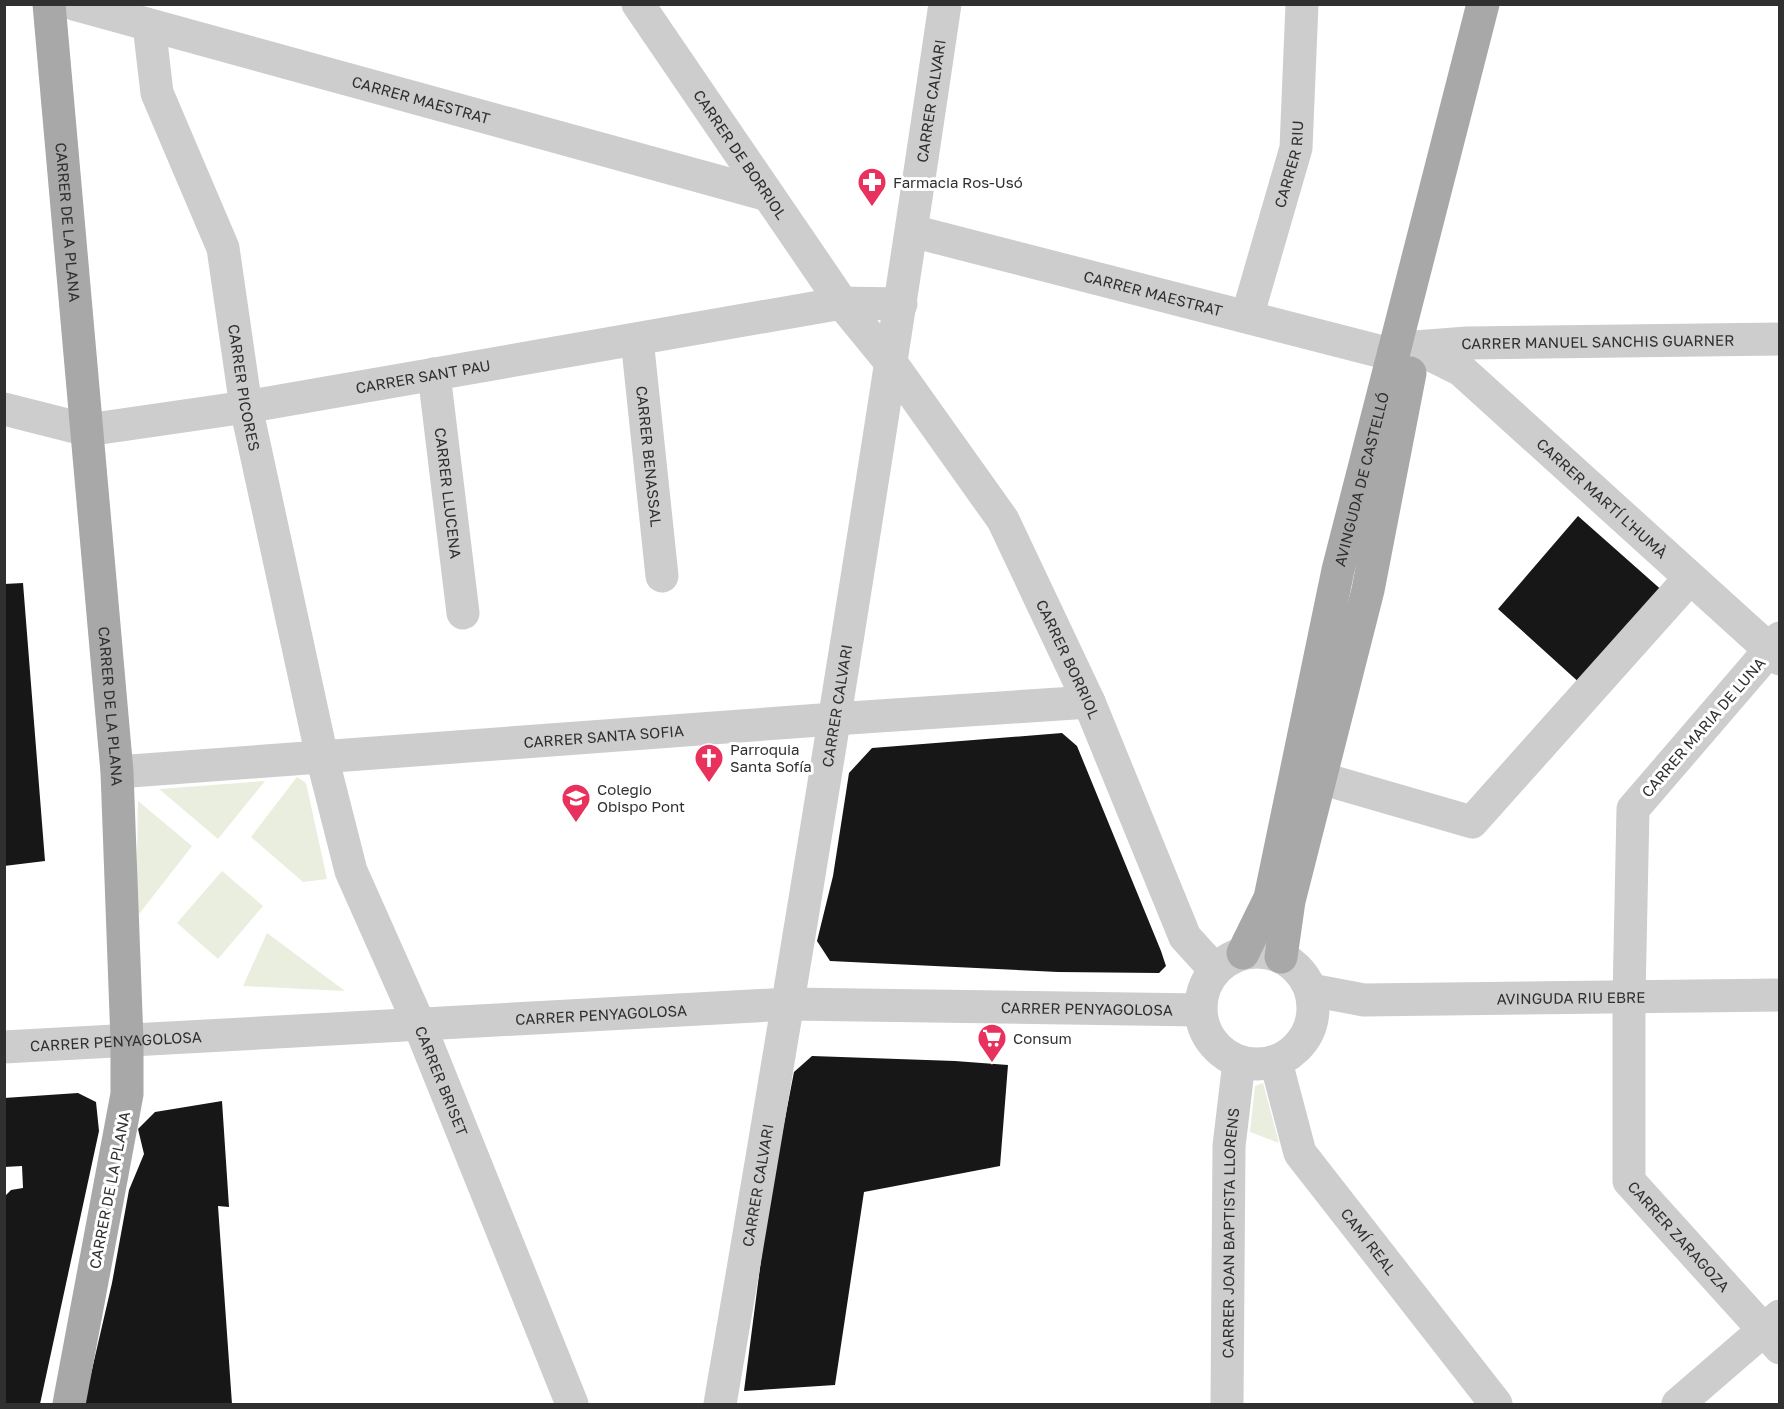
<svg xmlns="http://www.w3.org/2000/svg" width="1784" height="1409" viewBox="0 0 1784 1409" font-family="'Golos Text',sans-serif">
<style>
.green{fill:#e9eede}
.building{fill:#171717}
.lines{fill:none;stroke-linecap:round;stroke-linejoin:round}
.minor{stroke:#cdcdcd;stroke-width:33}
.major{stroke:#a8a8a8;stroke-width:33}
.labels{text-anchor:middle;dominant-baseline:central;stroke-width:6;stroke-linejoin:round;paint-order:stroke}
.street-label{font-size:15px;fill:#303030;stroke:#fff}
.poi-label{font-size:15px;fill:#303030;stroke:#fff;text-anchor:start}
</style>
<rect width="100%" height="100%" fill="#fff"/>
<path class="green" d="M297,777L306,783L327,879L303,882L251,837Z
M265,781L218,839L159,789Z
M138,801L192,846L136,918Z
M222,871L263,906L218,959L177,923Z
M267,933L345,991L243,986Z
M1263,1083L1279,1143L1250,1132L1255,1086Z"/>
<path class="building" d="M1578,516L1665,593L1582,685L1498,609Z
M23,583L45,861L4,866V584Z
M1062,733L1077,746L1161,951L1166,966L1159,973L1058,972L830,961L817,941L833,876L849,773L872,748Z
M812,1056L955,1061L1008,1065L1000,1166L864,1192L835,1385L744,1391L768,1206L794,1072Z
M78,1093L96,1102L99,1131L40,1404H4V1197L11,1190L23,1188L22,1166L4,1167V1098Z
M222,1101L229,1207L218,1206L232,1404H84L112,1283L129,1190L144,1154L138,1129L155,1112Z"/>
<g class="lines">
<g class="minor">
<path id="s1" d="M74,4L768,195"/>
<path id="s2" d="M638,4L842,303L892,364L1003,520L1089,702L1185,937L1215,970"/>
<path id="s3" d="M149,25L157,93L223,248L246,407L322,757L351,871L419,1024L572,1404"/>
<path id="s4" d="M912,231L1394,355"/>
<path id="s5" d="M1247,317L1296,148L1302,4"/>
<path id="s6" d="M637,339L662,576"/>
<path id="s7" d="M1415,347L1461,370L1780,659"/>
<path id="s8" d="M1415,347L1467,343L1780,339"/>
<path id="s9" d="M434,374L463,613"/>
<path id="s10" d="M4,409L87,430L246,407L842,303L901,304"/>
<path id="s11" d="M1780,638L1633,809L1629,997V1181L1780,1348"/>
<path id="s12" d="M117,772L834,719L1089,702"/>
<path d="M1320,778L1472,822L1690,578"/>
<circle cx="1257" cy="1008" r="56"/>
<path id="s13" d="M1311,990L1364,1000L1780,995"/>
<path id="s14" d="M4,1047L789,1004L1200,1010"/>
<path id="s15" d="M1276,1062L1300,1153L1496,1404"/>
<path id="s16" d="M720,1404C800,939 876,472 945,4"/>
<path id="s17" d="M1227,1404L1229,1146L1239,1062"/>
<path d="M1678,1404L1780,1316"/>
</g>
<g class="major">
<path id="s18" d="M49,4L117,772L127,1041V1094L69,1404"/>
<path id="s19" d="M1243,953L1270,898L1338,570L1483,4"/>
<path d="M1281,957L1289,901L1368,590L1410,373"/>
</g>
</g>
<defs>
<g id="pharmacy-pin" transform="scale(1.5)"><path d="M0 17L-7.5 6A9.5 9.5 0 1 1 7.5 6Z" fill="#e9315e" stroke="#fff"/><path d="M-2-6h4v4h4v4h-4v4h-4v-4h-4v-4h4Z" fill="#fff"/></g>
<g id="church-pin" transform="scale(1.5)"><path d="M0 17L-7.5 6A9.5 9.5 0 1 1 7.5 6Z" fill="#e9315e" stroke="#fff"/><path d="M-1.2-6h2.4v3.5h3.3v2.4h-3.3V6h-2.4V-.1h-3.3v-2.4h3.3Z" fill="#fff"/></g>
<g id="school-pin" transform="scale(1.5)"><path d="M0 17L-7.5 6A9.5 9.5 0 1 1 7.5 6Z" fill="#e9315e" stroke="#fff"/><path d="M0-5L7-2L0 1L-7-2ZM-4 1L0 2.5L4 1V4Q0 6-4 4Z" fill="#fff"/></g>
<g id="supermarket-pin" transform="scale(1.5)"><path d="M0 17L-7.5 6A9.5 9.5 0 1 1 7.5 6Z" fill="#e9315e" stroke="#fff"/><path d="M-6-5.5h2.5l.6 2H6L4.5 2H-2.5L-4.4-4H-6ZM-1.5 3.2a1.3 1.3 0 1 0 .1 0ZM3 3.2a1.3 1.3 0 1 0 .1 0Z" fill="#fff"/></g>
</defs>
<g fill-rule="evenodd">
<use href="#pharmacy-pin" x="872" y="182"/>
<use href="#church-pin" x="709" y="758"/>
<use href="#school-pin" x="576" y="798"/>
<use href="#supermarket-pin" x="992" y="1038"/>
</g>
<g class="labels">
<g class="street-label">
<text stroke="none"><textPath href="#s1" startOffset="360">CARRER MAESTRAT</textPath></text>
<text stroke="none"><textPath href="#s16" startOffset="1320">CARRER CALVARI</textPath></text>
<text stroke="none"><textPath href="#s2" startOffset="182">CARRER DE BORRIOL</textPath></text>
<text stroke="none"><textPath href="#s5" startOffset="159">CARRER RIU</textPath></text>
<text stroke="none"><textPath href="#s18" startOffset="219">CARRER DE LA PLANA</textPath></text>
<text stroke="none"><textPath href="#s4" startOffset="249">CARRER MAESTRAT</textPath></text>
<text stroke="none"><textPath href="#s8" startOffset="183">CARRER MANUEL SANCHIS GUARNER</textPath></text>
<text stroke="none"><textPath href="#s10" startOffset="426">CARRER SANT PAU</textPath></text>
<text stroke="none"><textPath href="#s3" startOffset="378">CARRER PICORES</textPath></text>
<text stroke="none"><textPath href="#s6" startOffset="118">CARRER BENASSAL</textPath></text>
<text stroke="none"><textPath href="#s19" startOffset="490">AVINGUDA DE CASTELLÓ</textPath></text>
<text stroke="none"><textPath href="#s9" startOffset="120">CARRER LLUCENA</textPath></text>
<text stroke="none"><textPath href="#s7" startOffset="242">CARRER MARTÍ L'HUMÀ</textPath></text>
<text stroke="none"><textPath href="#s2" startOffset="786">CARRER BORRIOL</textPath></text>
<text stroke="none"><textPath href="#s16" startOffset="708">CARRER CALVARI</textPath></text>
<text stroke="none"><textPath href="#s18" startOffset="705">CARRER DE LA PLANA</textPath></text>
<text transform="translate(1703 727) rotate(-49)">CARRER MARIA DE LUNA</text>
<text stroke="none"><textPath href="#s12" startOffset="488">CARRER SANTA SOFIA</textPath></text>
<text stroke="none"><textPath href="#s13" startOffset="261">AVINGUDA RIU EBRE</textPath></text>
<text stroke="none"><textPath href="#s14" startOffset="1084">CARRER PENYAGOLOSA</textPath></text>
<text stroke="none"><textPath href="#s14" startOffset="598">CARRER PENYAGOLOSA</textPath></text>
<text stroke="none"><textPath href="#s14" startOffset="112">CARRER PENYAGOLOSA</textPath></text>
<text stroke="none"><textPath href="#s3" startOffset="1102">CARRER BRISET</textPath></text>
<text stroke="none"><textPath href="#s16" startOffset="222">CARRER CALVARI</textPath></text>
<text transform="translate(109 1190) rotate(-79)">CARRER DE LA PLANA</text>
<text stroke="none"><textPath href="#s17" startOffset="171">CARRER JOAN BAPTISTA LLORENS</textPath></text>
<text stroke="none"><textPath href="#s11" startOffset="672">CARRER ZARAGOZA</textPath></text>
<text stroke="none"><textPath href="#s15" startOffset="206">CAMÍ REAL</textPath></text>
</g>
<g class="poi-label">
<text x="893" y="182">Farmacia Ros-Usó</text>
<text x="730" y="749">Parroquia<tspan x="730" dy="17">Santa Sofía</tspan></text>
<text x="597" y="789">Colegio<tspan x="597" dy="17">Obispo Pont</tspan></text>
<text x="1013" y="1038">Consum</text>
</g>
</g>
<rect width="1784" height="1409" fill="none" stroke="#303030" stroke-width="12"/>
</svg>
